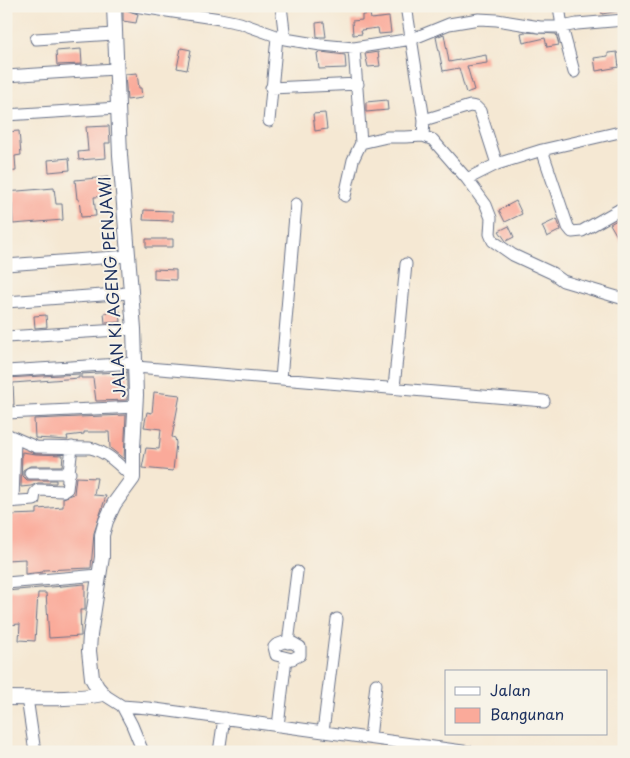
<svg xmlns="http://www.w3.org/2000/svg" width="630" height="758" viewBox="0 0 630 758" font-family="'Playpen Sans',sans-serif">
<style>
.building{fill:#faaa9a}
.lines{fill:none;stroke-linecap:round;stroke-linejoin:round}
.minor-casing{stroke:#677087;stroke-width:13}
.major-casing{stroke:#677087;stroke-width:16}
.minor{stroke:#fff;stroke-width:11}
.major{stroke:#fff;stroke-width:14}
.labels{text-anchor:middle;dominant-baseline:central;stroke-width:4;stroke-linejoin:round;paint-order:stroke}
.street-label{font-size:16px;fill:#1b2f5e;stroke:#f7f3e8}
</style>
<rect width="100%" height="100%" fill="#f7f3e8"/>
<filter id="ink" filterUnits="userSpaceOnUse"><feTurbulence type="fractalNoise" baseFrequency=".02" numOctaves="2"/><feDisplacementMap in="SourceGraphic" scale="10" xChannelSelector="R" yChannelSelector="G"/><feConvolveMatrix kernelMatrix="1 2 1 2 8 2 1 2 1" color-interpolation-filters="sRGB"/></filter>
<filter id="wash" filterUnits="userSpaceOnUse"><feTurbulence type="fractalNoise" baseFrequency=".0096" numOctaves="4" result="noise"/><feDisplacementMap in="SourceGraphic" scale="20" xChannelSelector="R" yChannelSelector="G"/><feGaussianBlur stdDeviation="1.12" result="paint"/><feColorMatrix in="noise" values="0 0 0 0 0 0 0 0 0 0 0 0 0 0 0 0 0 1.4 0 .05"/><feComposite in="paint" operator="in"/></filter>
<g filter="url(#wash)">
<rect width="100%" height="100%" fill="#f5e8d3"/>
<g id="blocks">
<path class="building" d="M601,6H624V10L602,14Z
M123,9L138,14L136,23L123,21Z
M370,14L371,19L389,17L391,33L379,34L378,28L361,30L362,34L353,35L352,21L362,20V15Z
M324,22L326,37H317L316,23Z
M525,32L556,34L559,45L547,47L545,38L523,43L521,33Z
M444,34L449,62L486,55L487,63L467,66L474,90L466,93L459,68L443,71L436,37Z
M181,48L191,50L187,70L177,68Z
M81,49L82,64L57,65L56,51Z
M321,52L345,55L346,68L319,69L317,53Z
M378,52L380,66L368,67L365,54Z
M617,52L619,67L596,71L594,58L608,56V53Z
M137,73L139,88H141L142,98L127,100L125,74Z
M387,100L388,110L366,112V102Z
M325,113L327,129L315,131L313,114Z
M109,126L110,143H105L106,158L79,160L78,152L88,151L86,127Z
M19,131L21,155L15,156L16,171L6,172V132Z
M69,158L70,170L49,172L48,160Z
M108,177L110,196L94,197L96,216L81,217L79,199H77L75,180Z
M54,188L56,204H62L63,220L13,224L12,204L6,205V192Z
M516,201L522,214L505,222L499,210Z
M144,210L173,211V221L143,220Z
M624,216V248L610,224Z
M557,219L561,230L547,237L542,226Z
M509,226L514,237L506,241L499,231Z
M146,239H173V247H146Z
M154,269L176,270V280L154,279Z
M120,311L121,322L105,323L104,313Z
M46,315L47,327L35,328L34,316Z
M117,372V373L127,372V400L96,401L93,378H81V374Z
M79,374V378L13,383L14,405H6V378Z
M154,392L180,395L172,437L175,438L176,443L173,471L142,468L146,448L159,449L161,429L144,427L147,412L152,413Z
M126,415L124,459L110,448L109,432H84V434L67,436L68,440L35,438L34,419Z
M22,452L36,454L63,455L62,466H30L23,470V476L27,480H56V483H38L31,486L21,487Z
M76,477L97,478L94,495L106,496L94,533L91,568L43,570V572L25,574V559L6,560V531H10V515L37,514V509L63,507V498L74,494Z
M85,584V610H80L81,636L49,638L46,593H38L35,641L19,640L20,624L6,625V591Z"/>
</g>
</g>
<g filter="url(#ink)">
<use href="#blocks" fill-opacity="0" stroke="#677087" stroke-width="1"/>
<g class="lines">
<g class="minor-casing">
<path id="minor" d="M134,6L220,19L240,23L285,39L321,45L354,48L412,39L449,24L479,19L497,20L540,27H562L577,24L624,20
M281,6L285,39
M406,6L424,120
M559,6L562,27L574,72
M36,39L114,34
M354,48L361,143
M6,76L115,69
M271,88L358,84
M6,115L118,108
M269,121L277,37
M423,136L424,120L470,106L476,107L480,111L497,164
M542,150L568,227L572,232L582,231L624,207
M467,179L497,164L542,150L624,131
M345,196L353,160L361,143L387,137H405L423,136L433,140L467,179L486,205L491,218L490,234L493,241L513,255L552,273L563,281L624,299
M6,265L128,256
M6,302L130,293
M6,337L134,329
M136,367L544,401
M6,371L136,363
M281,379L296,204
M394,388L406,264
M6,413L136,407
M6,434L36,447L90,448C108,452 120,466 133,478
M30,473H70
M13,501L15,438
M6,502L34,500L35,493L38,490L64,491L67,489L72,447
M6,583L99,575
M284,642L293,643L300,647V655L292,659L276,655L274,647L276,645Z
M288,643L297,572
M103,694L122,706L132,725L143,752
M27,698L35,752
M122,706L148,708L470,752
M278,726L286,658
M323,732L337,619
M370,738L376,684
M219,752L224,718"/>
</g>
<g class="major-casing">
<path id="major" d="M6,698C39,698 71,700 103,694L97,687L92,678L89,651L90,635L102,557V535L106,521L114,504L133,478V448L136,395L134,329L120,155L114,6"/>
</g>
<use href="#minor" class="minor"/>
<use href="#major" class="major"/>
</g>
</g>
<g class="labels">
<g class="street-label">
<text transform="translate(111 287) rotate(-94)">JALAN KI AGENG PENJAWI</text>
</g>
</g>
<rect width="630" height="758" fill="none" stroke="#f7f3e8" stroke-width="25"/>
<rect x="445" y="670" width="162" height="65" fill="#f7f3e8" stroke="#9fa5b1"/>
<rect x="455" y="687" width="25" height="8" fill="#ffffff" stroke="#9fa5b1"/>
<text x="490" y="696" font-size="15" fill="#1b2f5e">Jalan</text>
<rect x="455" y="708" width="25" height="15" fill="#faaa9a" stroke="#9fa5b1"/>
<text x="490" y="720" font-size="15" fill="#1b2f5e">Bangunan</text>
</svg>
